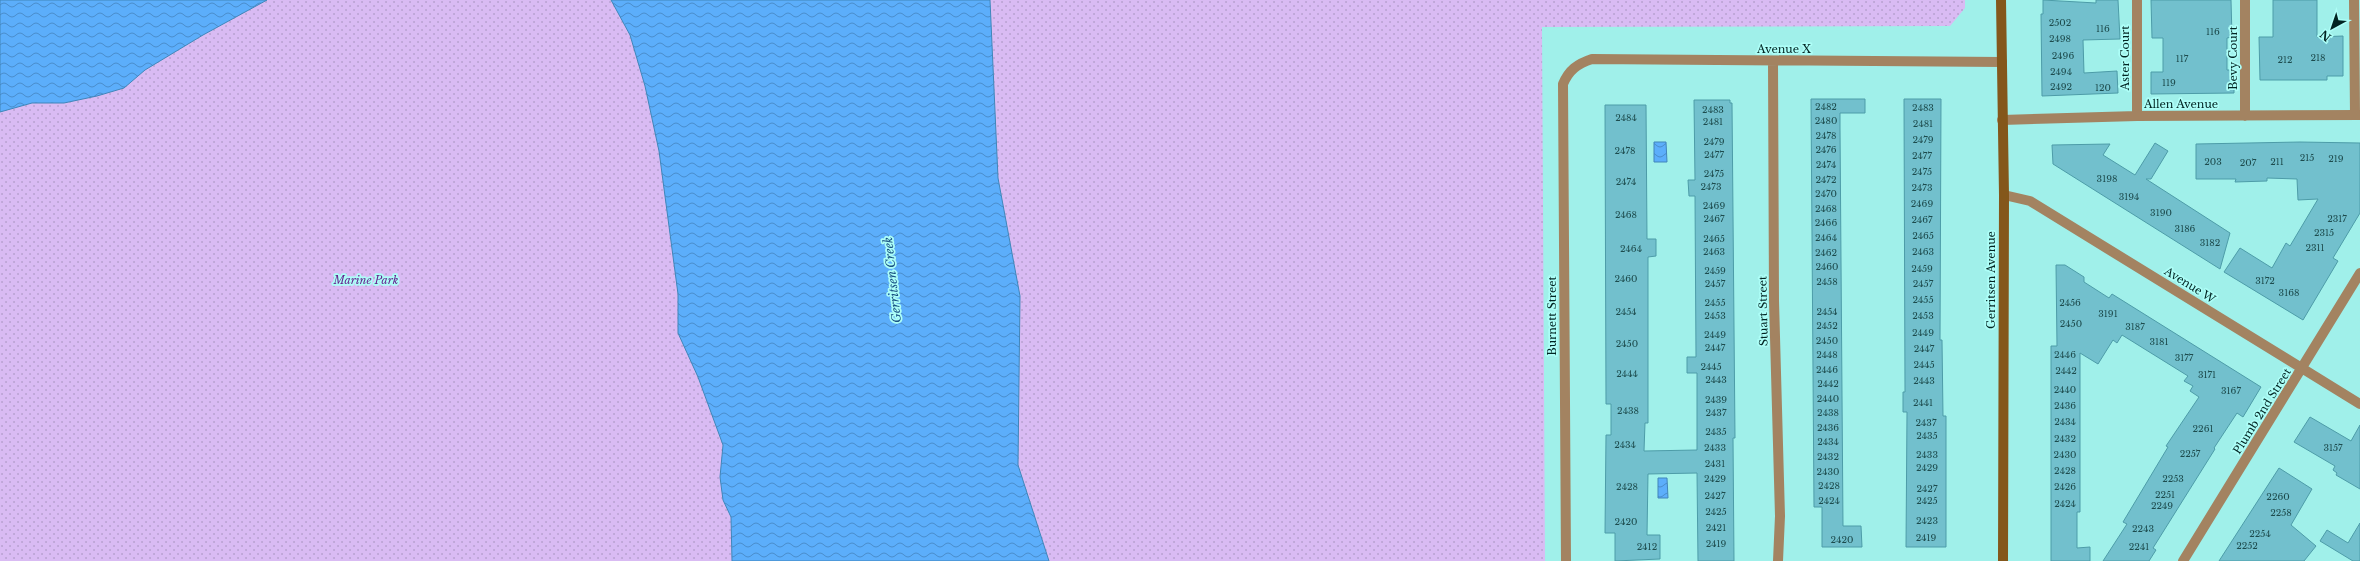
<svg xmlns="http://www.w3.org/2000/svg" width="2360" height="561" viewBox="0 0 2360 561" font-family="'Libre Baskerville',serif">
<style>
.park{fill:url(#park-dots)}
.water{fill:url(#water-waves);stroke:#4185ba}
.building{fill:#72c0cd;stroke:#4d9ca8}
.lines{fill:none;stroke-linecap:round;stroke-linejoin:round}
.street{stroke:#a38361;stroke-width:10}
.secondary{stroke:#84571b;stroke-width:10}
.labels{text-anchor:middle;dominant-baseline:central;stroke-width:3.5;stroke-linejoin:round;paint-order:stroke}
.number-label{font-size:9px;fill:#1d4b4d}
.street-label{font-size:11px;fill:#012422;stroke:#adfef7}
.park-label{font-size:11px;font-style:italic;fill:#65228d;stroke:#adfef7}
.water-label{font-size:12px;font-style:italic;fill:#195284;stroke:#adfef7}
</style>
<defs>
<pattern id="park-dots" width="8" height="8" patternUnits="userSpaceOnUse"><rect width="8" height="8" fill="#d9bbf3"/><path d="M2 2h.1M6 6h.1" fill="none" stroke="#b8a1d0" stroke-width="1.8" stroke-linecap="round"/></pattern>
<pattern id="water-waves" width="16" height="10" patternUnits="userSpaceOnUse"><rect width="16" height="10" fill="#5caefb"/><path d="M0 5q4-4 8 0t8 0" fill="none" stroke="#4a8dcb"/></pattern>
</defs>
<rect width="100%" height="100%" fill="#a0f0ea"/>
<path class="park" d="M267,0H611L630,35L645,86L659,151L678,294V333L698,377L723,445L720,477L723,500L731,517L732,561H0V112L32,103H64L124,88L145,70L203,35Z
M990,0H1965V8L1950,26L1542,27L1545,561H1049L1018,465L1020,296L998,178Z"/>
<path class="water" d="M0,0H267L203,35L145,70L124,88L97,96L64,103H32L0,112Z
M611,0H990L998,178L1020,296L1018,465L1049,561H732L731,517L723,500L720,477L723,445L698,377L678,333V294L659,151L645,86L630,35Z
M1654,142H1666L1667,162H1654Z
M1658,478H1667L1668,498H1658Z"/>
<path class="building" d="M2043,0L2096,3V0H2118L2120,39L2083,40L2084,73L2117,71L2118,93L2042,96L2041,14H2043Z
M2151,0H2231L2232,37L2227,38V70H2234V93L2151,94V72H2163V38H2152Z
M2273,0H2317V37L2343,36V76H2327V80H2260L2259,37H2273Z
M1811,99H1865V113H1840V128L1843,526H1861L1862,547H1822V507H1814Z
M1904,99H1941L1940,340H1942L1943,416H1946V547H1906L1907,412H1903V392H1905Z
M1694,100H1730V103H1732L1735,438H1733L1734,561H1698L1697,473L1648,474L1647,535H1660V559L1615,561V533H1605L1606,435H1611V404H1606L1605,105H1646L1647,239H1656V256L1648,257V423H1645L1644,451L1697,450V373H1687V357H1696L1695,196H1689L1688,180H1695Z
M2300,142L2360,143V213L2333,258L2338,261L2303,320L2224,272L2240,248L2272,268L2286,243L2290,246L2318,199L2298,200L2297,179L2267,178V181L2235,182L2236,179H2196V144Z
M2155,143L2168,151L2151,179H2146L2230,233L2220,269L2053,164L2052,145L2110,144L2103,155L2135,175Z
M2056,265H2065L2084,277V282L2109,298L2112,294L2261,387L2243,417L2237,413L2214,448L2215,449L2153,548L2156,550L2149,561H2103L2127,524L2123,522L2168,447L2166,446L2199,397L2190,391L2193,386L2184,381L2188,376L2122,335L2117,343L2113,340L2098,364L2080,353V512H2077V548L2090,547V561H2051V346H2057Z
M2310,417L2351,441L2360,425V489L2336,475L2337,473L2333,470L2335,466L2294,442Z
M2279,468L2312,489L2291,525L2316,546L2304,561H2219Z
M2360,523V561H2353L2320,541L2327,530L2348,543Z"/>
<g class="lines">
<path class="street" d="M2137,0V116
M2245,0V116
M2354,0L2355,115
M1773,61L1774,301L1780,516L1778,561
M2002,120L2137,116L2360,115
M2004,195L2030,201L2360,404
M1566,561L1563,84C1569,70 1577,64 1592,59L2002,62
M2183,561L2360,273"/>
<path class="secondary" d="M2001,0L2004,195L2003,561"/>
</g>
<g class="labels">
<g class="number-label">
<text x="2060" y="22">2502</text>
<text x="2103" y="28">116</text>
<text x="2213" y="31">116</text>
<text x="2060" y="38">2498</text>
<text x="2063" y="55">2496</text>
<text x="2318" y="57">218</text>
<text x="2182" y="58">117</text>
<text x="2285" y="59">212</text>
<text x="2061" y="71">2494</text>
<text x="2169" y="82">119</text>
<text x="2061" y="86">2492</text>
<text x="2103" y="87">120</text>
<text x="1826" y="106">2482</text>
<text x="1923" y="107">2483</text>
<text x="1713" y="109">2483</text>
<text x="1626" y="117">2484</text>
<text x="1826" y="120">2480</text>
<text x="1713" y="121">2481</text>
<text x="1923" y="123">2481</text>
<text x="1826" y="135">2478</text>
<text x="1923" y="139">2479</text>
<text x="1714" y="141">2479</text>
<text x="1826" y="149">2476</text>
<text x="1625" y="150">2478</text>
<text x="1714" y="154">2477</text>
<text x="1922" y="155">2477</text>
<text x="2307" y="157">215</text>
<text x="2336" y="158">219</text>
<text x="2213" y="161">203</text>
<text x="2277" y="161">211</text>
<text x="2248" y="162">207</text>
<text x="1826" y="164">2474</text>
<text x="1922" y="171">2475</text>
<text x="1714" y="173">2475</text>
<text x="2107" y="178">3198</text>
<text x="1826" y="179">2472</text>
<text x="1626" y="181">2474</text>
<text x="1711" y="186">2473</text>
<text x="1922" y="187">2473</text>
<text x="1826" y="193">2470</text>
<text x="2129" y="196">3194</text>
<text x="1922" y="203">2469</text>
<text x="1714" y="205">2469</text>
<text x="1826" y="208">2468</text>
<text x="2161" y="212">3190</text>
<text x="1626" y="214">2468</text>
<text x="1714" y="218">2467</text>
<text x="2337" y="218">2317</text>
<text x="1922" y="219">2467</text>
<text x="1826" y="222">2466</text>
<text x="2185" y="228">3186</text>
<text x="2324" y="232">2315</text>
<text x="1923" y="235">2465</text>
<text x="1826" y="237">2464</text>
<text x="1714" y="238">2465</text>
<text x="2210" y="242">3182</text>
<text x="2315" y="247">2311</text>
<text x="1631" y="248">2464</text>
<text x="1714" y="251">2463</text>
<text x="1923" y="251">2463</text>
<text x="1826" y="252">2462</text>
<text x="1827" y="266">2460</text>
<text x="1922" y="268">2459</text>
<text x="1715" y="270">2459</text>
<text x="1626" y="278">2460</text>
<text x="2265" y="280">3172</text>
<text x="1827" y="281">2458</text>
<text x="1715" y="283">2457</text>
<text x="1923" y="283">2457</text>
<text x="2289" y="292">3168</text>
<text x="1923" y="299">2455</text>
<text x="1715" y="302">2455</text>
<text x="2070" y="302">2456</text>
<text x="1626" y="311">2454</text>
<text x="1827" y="311">2454</text>
<text x="2108" y="313">3191</text>
<text x="1715" y="315">2453</text>
<text x="1923" y="315">2453</text>
<text x="2071" y="323">2450</text>
<text x="1827" y="325">2452</text>
<text x="2135" y="326">3187</text>
<text x="1923" y="332">2449</text>
<text x="1715" y="334">2449</text>
<text x="1827" y="340">2450</text>
<text x="2159" y="341">3181</text>
<text x="1627" y="343">2450</text>
<text x="1715" y="347">2447</text>
<text x="1924" y="348">2447</text>
<text x="1827" y="354">2448</text>
<text x="2065" y="354">2446</text>
<text x="2184" y="357">3177</text>
<text x="1924" y="364">2445</text>
<text x="1711" y="366">2445</text>
<text x="1827" y="369">2446</text>
<text x="2066" y="370">2442</text>
<text x="1627" y="373">2444</text>
<text x="2207" y="374">3171</text>
<text x="1716" y="379">2443</text>
<text x="1924" y="380">2443</text>
<text x="1828" y="383">2442</text>
<text x="2065" y="389">2440</text>
<text x="2231" y="390">3167</text>
<text x="1828" y="398">2440</text>
<text x="1716" y="399">2439</text>
<text x="1923" y="402">2441</text>
<text x="2065" y="405">2436</text>
<text x="1628" y="410">2438</text>
<text x="1716" y="412">2437</text>
<text x="1828" y="412">2438</text>
<text x="2065" y="421">2434</text>
<text x="1926" y="422">2437</text>
<text x="1828" y="427">2436</text>
<text x="2203" y="428">2261</text>
<text x="1716" y="431">2435</text>
<text x="1927" y="435">2435</text>
<text x="2065" y="438">2432</text>
<text x="1828" y="441">2434</text>
<text x="1625" y="444">2434</text>
<text x="1715" y="447">2433</text>
<text x="2333" y="447">3157</text>
<text x="2190" y="453">2257</text>
<text x="1927" y="454">2433</text>
<text x="2065" y="454">2430</text>
<text x="1828" y="456">2432</text>
<text x="1715" y="463">2431</text>
<text x="1927" y="467">2429</text>
<text x="2065" y="470">2428</text>
<text x="1828" y="471">2430</text>
<text x="1715" y="478">2429</text>
<text x="2173" y="478">2253</text>
<text x="1829" y="485">2428</text>
<text x="1627" y="486">2428</text>
<text x="2065" y="486">2426</text>
<text x="1927" y="488">2427</text>
<text x="2165" y="494">2251</text>
<text x="1715" y="495">2427</text>
<text x="2278" y="496">2260</text>
<text x="1829" y="500">2424</text>
<text x="1927" y="500">2425</text>
<text x="2065" y="503">2424</text>
<text x="2162" y="505">2249</text>
<text x="1716" y="511">2425</text>
<text x="2281" y="512">2258</text>
<text x="1927" y="520">2423</text>
<text x="1626" y="521">2420</text>
<text x="1716" y="527">2421</text>
<text x="2143" y="528">2243</text>
<text x="2260" y="533">2254</text>
<text x="1926" y="537">2419</text>
<text x="1842" y="539">2420</text>
<text x="1716" y="543">2419</text>
<text x="2247" y="545">2252</text>
<text x="1647" y="546">2412</text>
<text x="2139" y="546">2241</text>
</g>
<g class="street-label">
<text x="1784" y="49">Avenue X</text>
<text transform="translate(2125 58) rotate(-90)">Aster Court</text>
<text transform="translate(2233 58) rotate(-90)">Bevy Court</text>
<text x="2181" y="104">Allen Avenue</text>
<text transform="translate(1991 280) rotate(-90)">Gerritsen Avenue</text>
<text transform="translate(2190 285) rotate(32)">Avenue W</text>
<text transform="translate(1763 311) rotate(-91)">Stuart Street</text>
<text transform="translate(1552 316) rotate(-90)">Burnett Street</text>
<text transform="translate(2262 411) rotate(-58)">Plumb 2nd Street</text>
</g>
<g class="park-label">
<text x="366" y="280">Marine Park</text>
</g>
<g class="water-label">
<text transform="translate(892 280) rotate(-96)">Gerritsen Creek</text>
</g>
</g>
<g transform="translate(2332 28) rotate(220)" stroke="#adfef7" stroke-width="3" paint-order="stroke">
<path d="M0-3L7 15L0 10L-7 15Z" fill="#012422"/>
<text y="-6" font-size="11" font-weight="bold" text-anchor="middle" fill="#012422">N</text>
</g>
</svg>
